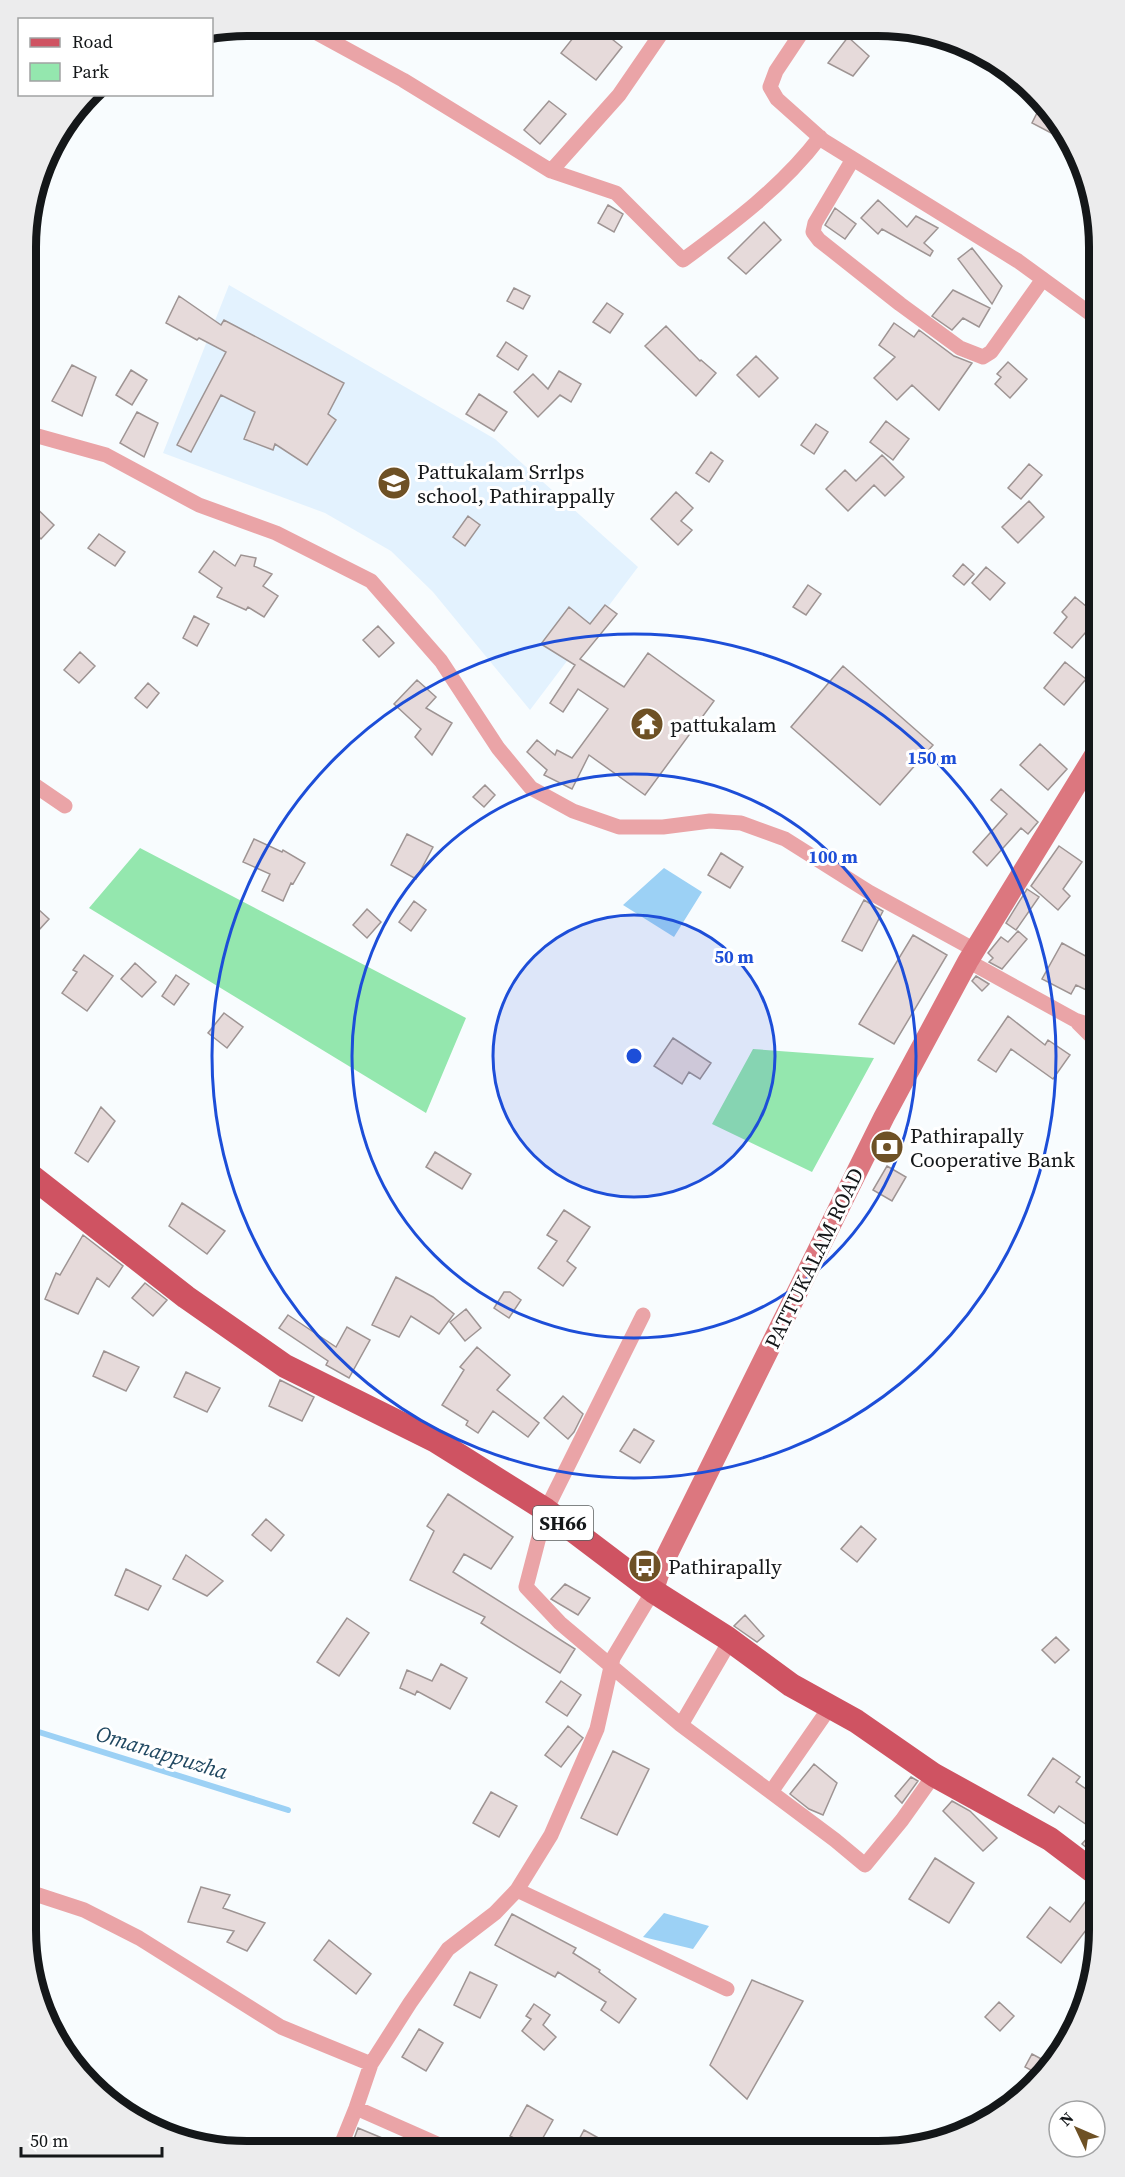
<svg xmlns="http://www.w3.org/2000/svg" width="1125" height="2177" viewBox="0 0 1125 2177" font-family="'Source Serif 4',serif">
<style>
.built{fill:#e3f2fe}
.green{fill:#94e7ae}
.water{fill:#9cd1f5}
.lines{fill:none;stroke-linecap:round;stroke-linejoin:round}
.stream{stroke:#9cd1f5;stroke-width:6}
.building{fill:#e6dada;stroke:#9e9493;stroke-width:1.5}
.street{stroke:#eaa4a7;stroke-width:15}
.secondary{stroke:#dc777f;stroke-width:21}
.primary{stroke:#cf5362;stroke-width:24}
.ring{fill:none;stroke:#1d4ed8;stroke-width:3}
.labels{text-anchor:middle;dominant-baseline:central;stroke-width:6;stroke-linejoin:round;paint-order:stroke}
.shield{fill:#fff;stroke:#5a5d5e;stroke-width:1.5}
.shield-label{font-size:20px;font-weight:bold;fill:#141719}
.poi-label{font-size:21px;fill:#141719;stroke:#fff;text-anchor:start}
.street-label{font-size:21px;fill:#141719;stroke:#fff}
.water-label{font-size:22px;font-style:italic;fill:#204861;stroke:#fff}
.rim{fill:none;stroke:#141719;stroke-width:8}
.centre{fill:#1d4ed8;stroke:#fff;stroke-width:3}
.ring-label{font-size:18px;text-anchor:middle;font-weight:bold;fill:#1d4ed8;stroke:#fff;stroke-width:6;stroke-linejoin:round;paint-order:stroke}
</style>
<rect width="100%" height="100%" fill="#f8fcfe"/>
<path class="built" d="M229,285L495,439L638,567L530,710L433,592L391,551L325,513L163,453Z"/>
<path class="green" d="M140,848L466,1018L426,1113L89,908Z
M753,1049L874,1058L812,1172L712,1124Z"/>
<path class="water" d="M664,868L702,892L674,937L623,905Z
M664,1913L709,1926L693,1949L643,1937Z"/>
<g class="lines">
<path class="stream" d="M26,1728L288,1810"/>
</g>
<path class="building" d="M581,28H598L622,47L596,80L561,53Z
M848,37L869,56L853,76L828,63Z
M549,101L566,114L540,144L524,130Z
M1043,101L1060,122L1053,134L1032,123Z
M878,200L907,227L916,216L938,228L924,243L933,251L930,256L882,229L878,234L861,218Z
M608,205L623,214L614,232L598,223Z
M835,208L856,224L845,239L825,225Z
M764,222L781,240L746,274L728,258Z
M972,248L1002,286L992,304L958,259Z
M514,288L530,296L523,309L507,301Z
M953,290L990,308L979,327L963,318L952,330L932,316Z
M179,296L221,325L224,320L344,383L328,414L336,420L307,465L275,444L273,450L244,439L255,412L221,395L191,452L177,445L226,352L199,338L197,340L166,323Z
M607,303L623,314L610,333L593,322Z
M894,323L914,337L919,330L954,356L972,363L939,410L912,385L897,400L874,378L895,357L879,345Z
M666,326L700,361L701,360L716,373L696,396L645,346Z
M506,342L527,356L518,370L497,356Z
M756,356L778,378L759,397L737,375Z
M1008,362L1027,379L1010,398L995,384L1001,377L997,374Z
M72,365L96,377L82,416L52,401Z
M131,370L147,380L132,405L116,395Z
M559,371L581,384L571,402L560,395L538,417L514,392L533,374L548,389Z
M479,394L507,412L494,431L466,414Z
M137,412L158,423L144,457L120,443Z
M886,421L909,439L893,460L870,442Z
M816,424L828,432L814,454L801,445Z
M711,452L723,461L709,482L696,473Z
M882,455L904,477L885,496L874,485L848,511L826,489L845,470L856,481Z
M1029,464L1042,475L1021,499L1008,488Z
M676,492L693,508L681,521L692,530L678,545L651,519Z
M27,499L54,525L41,539L27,525Z
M1029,501L1044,517L1018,543L1002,527Z
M468,516L480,525L465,546L453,537Z
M99,534L125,552L115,566L88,548Z
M214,551L235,566L241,555L256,558L254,566L272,574L263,586L278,596L264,617L248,607L246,610L217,597L222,588L199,572Z
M963,564L974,574L964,585L953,576Z
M986,567L1005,583L990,600L972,583Z
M808,585L821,594L806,615L793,607Z
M1075,597L1099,617L1072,648L1054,633L1067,617L1062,612Z
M605,605L617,614L580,659L624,687L648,653L714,701L645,795L589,755L572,789L544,775L547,770L527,752L537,740L555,755L557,750L572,758L608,709L578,689L563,712L550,703L575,665L541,644L569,607L590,624Z
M194,616L209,624L197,646L183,638Z
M378,626L394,643L379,657L363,640Z
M80,652L95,666L79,683L64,670Z
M1065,662L1086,679L1064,705L1044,688Z
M843,666L933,745L880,805L791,727Z
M417,680L436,697L426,708L452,723L432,755L415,737L421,729L394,704Z
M148,683L159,693L147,708L135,698Z
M1040,744L1067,769L1048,790L1020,765Z
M485,785L495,795L484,807L473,797Z
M1001,789L1038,822L1028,834L1021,828L987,866L973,852L1007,814L991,800Z
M407,834L433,847L416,879L391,865Z
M254,839L282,852L283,850L305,863L293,884L291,883L283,901L262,891L270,874L243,862Z
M1059,846L1082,862L1063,889L1070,896L1058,910L1031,886Z
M721,853L743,867L730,888L708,875Z
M1027,889L1039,897L1016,930L1006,923Z
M27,899L49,919L27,943Z
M864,900L883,911L862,951L842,941Z
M414,901L426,910L411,931L399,922Z
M367,909L381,922L367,938L353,925Z
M1018,931L1027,939L1002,969L989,962L993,958L988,953L1001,937L1008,942Z
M913,935L947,955L894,1044L859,1024Z
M1062,943L1091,959L1087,966L1099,972V996L1076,985L1071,994L1042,979Z
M84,955L113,976L87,1011L62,993L77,972L73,970Z
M135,963L156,982L142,997L121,979Z
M176,975L189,984L174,1005L162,996Z
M976,976L989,984L982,991L972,981Z
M224,1013L243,1027L227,1048L208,1033Z
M1008,1016L1045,1045L1048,1040L1070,1055L1053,1079L1011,1049L996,1072L978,1060Z
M673,1038L711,1063L700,1079L689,1072L682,1084L654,1066Z
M101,1107L115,1121L88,1162L75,1153Z
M435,1152L471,1174L462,1189L426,1167Z
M887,1166L906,1177L892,1201L873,1190Z
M182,1203L225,1231L207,1254L169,1226Z
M564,1210L590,1227L567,1261L576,1268L563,1286L538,1268L557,1241L547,1235Z
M83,1235L123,1266L109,1287L97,1278L78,1314L45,1299L56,1273L60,1275Z
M396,1277L433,1297L454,1314L439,1334L411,1316L399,1337L372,1325Z
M145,1283L167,1300L153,1316L132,1298Z
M510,1292L521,1300L509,1318L494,1308L504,1292Z
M466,1309L481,1328L465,1341L450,1322Z
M288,1315L336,1347L347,1327L370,1340L349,1378L326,1365L328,1361L279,1328Z
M477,1347L510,1375L497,1390L539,1423L528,1437L493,1411L478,1433L466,1425L468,1421L442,1405L464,1370L460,1367Z
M104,1351L139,1367L126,1391L93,1376Z
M186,1372L220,1388L207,1412L174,1397Z
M280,1380L314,1397L302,1421L269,1406Z
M563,1396L583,1414L574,1432L568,1439L544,1418Z
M634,1429L654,1441L640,1463L620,1451Z
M448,1494L513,1537L491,1569L464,1554L453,1572L575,1649L560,1673L481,1623L485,1617L410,1580L434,1531L427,1526Z
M266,1519L284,1535L271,1551L252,1535Z
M861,1526L876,1539L857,1562L841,1549Z
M186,1555L223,1581L207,1596L173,1579Z
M126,1569L161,1586L148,1610L115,1595Z
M565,1584L590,1598L578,1615L551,1599Z
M745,1615L764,1636L757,1642L734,1626Z
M347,1618L369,1633L339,1676L317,1662Z
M1056,1637L1069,1650L1055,1663L1042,1650Z
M441,1664L467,1678L450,1709L417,1691L415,1695L400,1688L407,1670L432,1681Z
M561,1681L581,1695L567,1716L546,1702Z
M568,1726L583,1738L561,1767L545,1755Z
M613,1751L649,1769L617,1835L581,1818Z
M1053,1758L1080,1777L1076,1782L1099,1798V1814L1090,1827L1059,1806L1054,1813L1028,1795Z
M814,1764L837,1783L823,1815L809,1809L790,1794Z
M911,1777L918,1781L902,1803L895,1796Z
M491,1792L517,1806L499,1837L473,1823Z
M952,1801L970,1811L997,1838L983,1851L943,1811Z
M1099,1825V1858L1082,1844Z
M935,1858L974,1883L949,1923L909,1899Z
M201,1887L230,1895L223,1908L265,1923L247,1951L227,1942L234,1931L188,1922Z
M1095,1889L1099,1890V1913L1061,1963L1027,1937L1050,1907L1070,1922Z
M512,1914L576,1948L573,1953L600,1970L599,1972L636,1999L619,2023L601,2010L606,2002L558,1972L555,1977L495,1945Z
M329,1940L371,1974L356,1994L314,1960Z
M470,1972L497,1985L480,2018L454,2005Z
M752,1980L803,2001L747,2099L710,2065Z
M999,2002L1014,2016L1000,2031L985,2017Z
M534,2004L550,2015L543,2025L556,2037L544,2050L522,2031L531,2019L526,2016Z
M419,2029L443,2043L426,2071L402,2057Z
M1032,2054L1049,2063L1042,2076L1025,2067Z
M527,2105L553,2120L536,2150L510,2136Z
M358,2128L411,2150H350Z
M584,2130L622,2151H573Z"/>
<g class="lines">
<path class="street" d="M304,26L403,80L551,171
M665,28L619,95L551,171L616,193L683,260C732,224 783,186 820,137
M804,29L776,71L770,87L777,99L824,141L1018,261L1099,320
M853,159L815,223L813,232L819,240L900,304L960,348L983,357L991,352L1043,279
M27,433L106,455L199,505L276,533L371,581L441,661L498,748L531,788L573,811L619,827H663L710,821L741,823L785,839L869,892L975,950
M27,780L65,806
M968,961L1075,1020L1099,1028
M1078,1023L1099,1044
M643,1315L546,1510L526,1587L560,1623L681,1725L835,1840L865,1865L902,1820L934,1775
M681,1725L730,1641
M771,1792L830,1707
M517,1890L727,1989
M26,1891L84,1910L139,1938L281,2027L371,2064
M356,2108L451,2150
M339,2150L356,2108L371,2064L410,2003L448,1949L495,1913L517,1890L551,1835L597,1729L613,1658L653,1591"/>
<path class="secondary" d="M653,1591L661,1567L884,1117L968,961L1099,748"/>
<path class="primary" d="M26,1172L186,1297L285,1366L436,1441L546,1510L653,1591L727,1638L791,1685L856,1721L934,1775L1050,1839L1099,1876"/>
</g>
<circle cx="634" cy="1056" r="141" fill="#1d4ed8" fill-opacity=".12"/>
<g class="ring">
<circle cx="634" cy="1056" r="141"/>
<circle cx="634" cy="1056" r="282"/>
<circle cx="634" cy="1056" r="422"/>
</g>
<defs>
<g id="school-disc" transform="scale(1.725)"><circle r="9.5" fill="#6e5125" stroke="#fff"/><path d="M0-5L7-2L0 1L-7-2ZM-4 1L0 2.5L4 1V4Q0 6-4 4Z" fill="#fff"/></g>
<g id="temple-disc" transform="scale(1.725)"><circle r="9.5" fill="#6e5125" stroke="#fff"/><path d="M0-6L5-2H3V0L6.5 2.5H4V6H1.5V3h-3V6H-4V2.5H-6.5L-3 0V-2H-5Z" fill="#fff"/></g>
<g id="bank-disc" transform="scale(1.725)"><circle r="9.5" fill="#6e5125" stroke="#fff"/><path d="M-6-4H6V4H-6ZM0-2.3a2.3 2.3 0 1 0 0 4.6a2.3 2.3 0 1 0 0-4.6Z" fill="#fff"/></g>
<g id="bus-disc" transform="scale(1.725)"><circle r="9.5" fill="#6e5125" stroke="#fff"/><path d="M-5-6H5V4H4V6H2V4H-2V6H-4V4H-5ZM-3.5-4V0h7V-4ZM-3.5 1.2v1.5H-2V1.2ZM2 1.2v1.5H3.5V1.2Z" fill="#fff"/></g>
</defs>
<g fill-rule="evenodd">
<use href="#school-disc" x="394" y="483"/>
<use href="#temple-disc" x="647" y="724"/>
<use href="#bank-disc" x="887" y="1147"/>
<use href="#bus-disc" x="645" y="1566"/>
</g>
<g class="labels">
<rect class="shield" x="533" y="1506" width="60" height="34" rx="4.5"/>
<g class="shield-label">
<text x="563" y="1523">SH66</text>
</g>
<g class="poi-label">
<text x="417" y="471">Pattukalam Srrlps<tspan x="417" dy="24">school, Pathirappally</tspan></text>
<text x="670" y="724">pattukalam</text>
<text x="910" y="1135">Pathirapally<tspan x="910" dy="24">Cooperative Bank</tspan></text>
<text x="668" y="1566">Pathirapally</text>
</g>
<g class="street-label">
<text transform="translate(814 1258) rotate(-64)">PATTUKALAM ROAD</text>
</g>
<g class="water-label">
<text transform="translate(162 1752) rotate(17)">Omanappuzha</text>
</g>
</g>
<path d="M0 0H1125V2177H0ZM247 36H878A211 211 0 0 1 1089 247V1930A211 211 0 0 1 878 2141H247A211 211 0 0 1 36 1930V247A211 211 0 0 1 247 36Z" fill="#ececed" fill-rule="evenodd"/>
<path class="rim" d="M247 36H878A211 211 0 0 1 1089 247V1930A211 211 0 0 1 878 2141H247A211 211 0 0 1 36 1930V247A211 211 0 0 1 247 36Z"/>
<circle cx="634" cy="1056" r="9" class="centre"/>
<g class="ring-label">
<text x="932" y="764">150 m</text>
<text x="833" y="863">100 m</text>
<text x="734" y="963">50 m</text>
</g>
<rect x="18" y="18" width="195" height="78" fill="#ffffff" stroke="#a1a2a3" stroke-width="1.5"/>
<rect x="30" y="38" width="30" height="9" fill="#cf5362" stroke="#a1a2a3" stroke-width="1.5"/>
<text x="72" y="48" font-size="18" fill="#141719">Road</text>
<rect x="30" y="63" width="30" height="18" fill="#94e7ae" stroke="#a1a2a3" stroke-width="1.5"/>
<text x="72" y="78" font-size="18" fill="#141719">Park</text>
<g transform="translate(1077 2129) rotate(314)"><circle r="28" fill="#ffffff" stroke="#a1a2a3" stroke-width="1.5"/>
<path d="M0-4.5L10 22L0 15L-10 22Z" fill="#6e5125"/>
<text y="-9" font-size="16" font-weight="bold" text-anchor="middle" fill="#141719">N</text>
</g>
<path d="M21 2147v9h141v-9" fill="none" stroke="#141719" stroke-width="3"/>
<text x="30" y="2147" font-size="18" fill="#141719" stroke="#ffffff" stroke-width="4.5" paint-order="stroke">50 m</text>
</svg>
